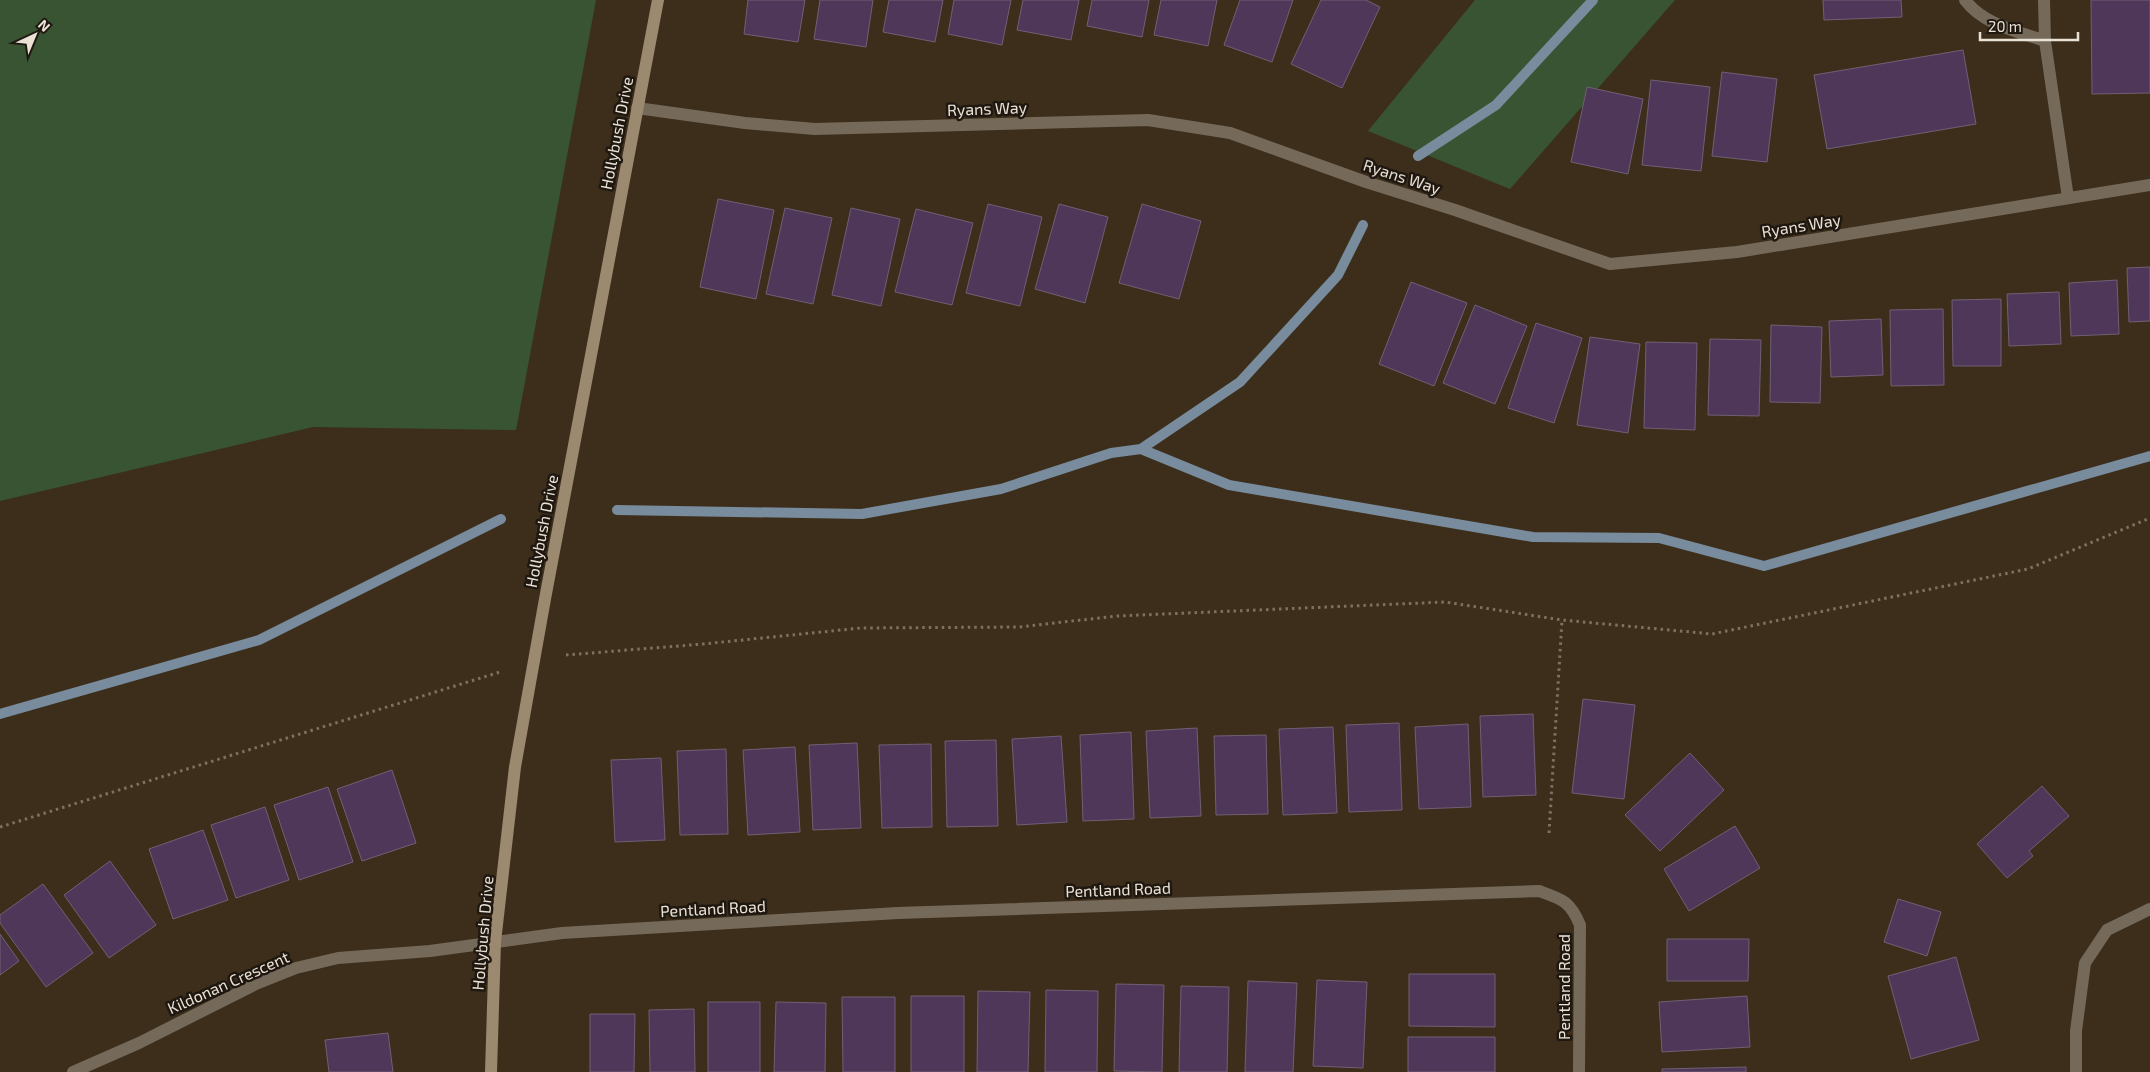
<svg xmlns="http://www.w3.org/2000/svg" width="2150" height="1072" viewBox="0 0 2150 1072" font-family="'Exo 2',sans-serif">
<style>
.green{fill:#385433}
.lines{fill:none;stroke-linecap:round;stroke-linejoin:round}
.stream{stroke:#788c9e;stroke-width:10}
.building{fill:#4e3758;stroke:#6f6075}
.path{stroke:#7e7161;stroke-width:3;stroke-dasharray:2.5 4;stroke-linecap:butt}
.lane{stroke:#756a5a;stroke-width:12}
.street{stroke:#756a5a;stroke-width:12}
.secondary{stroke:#9b8970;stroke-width:12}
.labels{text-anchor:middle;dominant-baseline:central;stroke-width:5;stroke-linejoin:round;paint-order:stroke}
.street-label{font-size:16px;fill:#ebe2d6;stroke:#1f1810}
</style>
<rect width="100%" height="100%" fill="#3d2e1b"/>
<path class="green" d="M0,0H596L516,430L313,427L0,501Z
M1475,0H1675L1510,189L1368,131Z"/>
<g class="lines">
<path class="stream" d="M1418,156L1496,105L1593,0
M1141,449L1229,485L1533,537L1659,538L1764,566L2150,456
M617,510L862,514L1001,489L1111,453L1141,449L1240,382L1338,275L1363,225
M0,714L259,640L501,519"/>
</g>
<path class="building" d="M748,0H805L798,42L744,34Z
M820,0H873L866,47L814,39Z
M889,0H943L935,42L883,32Z
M954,0H1011L1002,45L948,34Z
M1023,0H1079L1071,40L1017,30Z
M1092,0H1149L1142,37L1087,26Z
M1161,0H1217L1208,46L1154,35Z
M1240,0H1293L1272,62L1224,45Z
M1321,0H1366L1380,7L1342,88L1291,64Z
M1823,0H1901L1902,17L1824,20Z
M2091,0H2150V93L2092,94Z
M1963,50L1976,124L1827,149L1814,75Z
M1722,72L1777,79L1767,162L1712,156Z
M1651,80L1710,87L1701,171L1642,165Z
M1587,87L1643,99L1628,174L1571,162Z
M718,199L774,210L756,299L700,287Z
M988,204L1042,217L1020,306L966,293Z
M1059,204L1108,217L1085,303L1035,289Z
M1142,204L1201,221L1179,299L1119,283Z
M785,208L832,218L813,304L766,294Z
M851,208L900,219L881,306L832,295Z
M916,209L973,223L952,305L895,292Z
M2150,267V321L2129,322L2127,268Z
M2117,280L2119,334L2071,336L2069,283Z
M1411,282L1467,303L1434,386L1379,364Z
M2059,292L2061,344L2009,346L2007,294Z
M2001,299V366H1953L1952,300Z
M1475,305L1527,326L1495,404L1443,383Z
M1943,309L1944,385L1891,386L1890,310Z
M1881,319L1883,375L1831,377L1829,321Z
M1536,323L1582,338L1554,423L1508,408Z
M1771,325L1822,327L1820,403L1770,402Z
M1590,337L1640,344L1628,433L1577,425Z
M1710,339L1761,340L1759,416L1708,415Z
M1646,342L1697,343L1695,430L1644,428Z
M1583,699L1635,705L1624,799L1572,793Z
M1533,714L1536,795L1483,797L1480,716Z
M1399,723L1402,810L1349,812L1346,725Z
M1468,724L1471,807L1419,809L1415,727Z
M1333,727L1337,813L1283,815L1279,729Z
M1197,728L1201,816L1150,818L1146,731Z
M1131,732L1134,819L1083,821L1080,735Z
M1266,735L1268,814L1216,815L1214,736Z
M1061,736L1067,822L1017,825L1012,739Z
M996,740L998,826L947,827L945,741Z
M857,743L861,828L813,830L809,745Z
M931,744L932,827L882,828L879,745Z
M795,747L800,832L748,835L743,750Z
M726,749L728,834L680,835L677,751Z
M1690,753L1724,790L1660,851L1625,815Z
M661,758L665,840L615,842L611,760Z
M392,770L416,843L362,861L337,789Z
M2042,786L2069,816L2029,851L2033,856L2007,878L1977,844Z
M328,787L353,862L299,880L274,805Z
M265,807L289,880L236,898L211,825Z
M1735,826L1760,868L1689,911L1664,869Z
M203,830L228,900L173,919L149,849Z
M110,861L156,925L109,958L64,895Z
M43,884L93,953L46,987L0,923V915Z
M1898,899L1941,912L1927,956L1884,942Z
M0,934L19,961L0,975Z
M1667,939H1749L1748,981H1667Z
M1956,957L1979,1040L1911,1059L1888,976Z
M1409,974H1495V1027L1409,1026Z
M1317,980L1367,982L1363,1068L1313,1066Z
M1248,981L1297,983L1293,1072H1245Z
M1116,984L1164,985L1162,1072L1114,1071Z
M1181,986L1229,987L1227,1072H1179Z
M1046,990L1098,991L1097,1072H1045Z
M978,991L1030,992L1028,1072H977Z
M911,996H964V1072H911Z
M1747,996L1750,1047L1662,1052L1659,1002Z
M842,997H895V1072H843Z
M708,1002H760V1072H708Z
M776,1002L826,1003L825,1072H774Z
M694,1009L695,1072H650L649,1010Z
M590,1014H635L634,1072H590Z
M388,1033L393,1072H329L325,1040Z
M1408,1037H1495V1072H1408Z
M1746,1067V1072H1662V1069Z"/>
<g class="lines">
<path class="path" d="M566,655L703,644L861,628L1019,627L1117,616L1445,602L1562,620L1712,634L2028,569L2150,518
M0,827L500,672
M1549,833L1562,620"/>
<path class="lane" d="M1965,0C1984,25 2017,31 2045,41
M2044,0L2045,41L2068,198"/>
<path class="street" d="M637,108L745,123L815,129L1148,120L1230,133L1366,182L1455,210L1610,264L1737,252L2150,185
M73,1072L139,1043L256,984L296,968L338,958L430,951L562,933L898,913L1539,891C1562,899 1570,901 1580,925L1579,1072
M2076,1072V1031L2085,963L2107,930L2150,909"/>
<path class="secondary" d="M491,1072L495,942L515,767L545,599L658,0"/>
</g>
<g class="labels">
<g class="street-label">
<text transform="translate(987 108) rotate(-2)">Ryans Way</text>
<text transform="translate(616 133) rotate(-79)">Hollybush Drive</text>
<text transform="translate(1402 176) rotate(18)">Ryans Way</text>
<text transform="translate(1801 225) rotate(-9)">Ryans Way</text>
<text transform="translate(541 531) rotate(-79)">Hollybush Drive</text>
<text transform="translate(1118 889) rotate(-2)">Pentland Road</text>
<text transform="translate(713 908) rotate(-3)">Pentland Road</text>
<text transform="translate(482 933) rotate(-85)">Hollybush Drive</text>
<text transform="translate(228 982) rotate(-24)">Kildonan Crescent</text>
<text transform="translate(1563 987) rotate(-90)">Pentland Road</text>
</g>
</g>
<g transform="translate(35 35) rotate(44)" stroke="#1f1810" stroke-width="4" paint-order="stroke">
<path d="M0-4L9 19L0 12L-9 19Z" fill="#ebe2d6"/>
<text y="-8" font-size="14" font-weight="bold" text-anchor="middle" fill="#ebe2d6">N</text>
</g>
<path d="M1980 32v8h98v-8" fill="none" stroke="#ebe2d6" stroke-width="2.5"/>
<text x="1988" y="32" font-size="15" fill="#ebe2d6" stroke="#1f1810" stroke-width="4" paint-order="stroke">20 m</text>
</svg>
